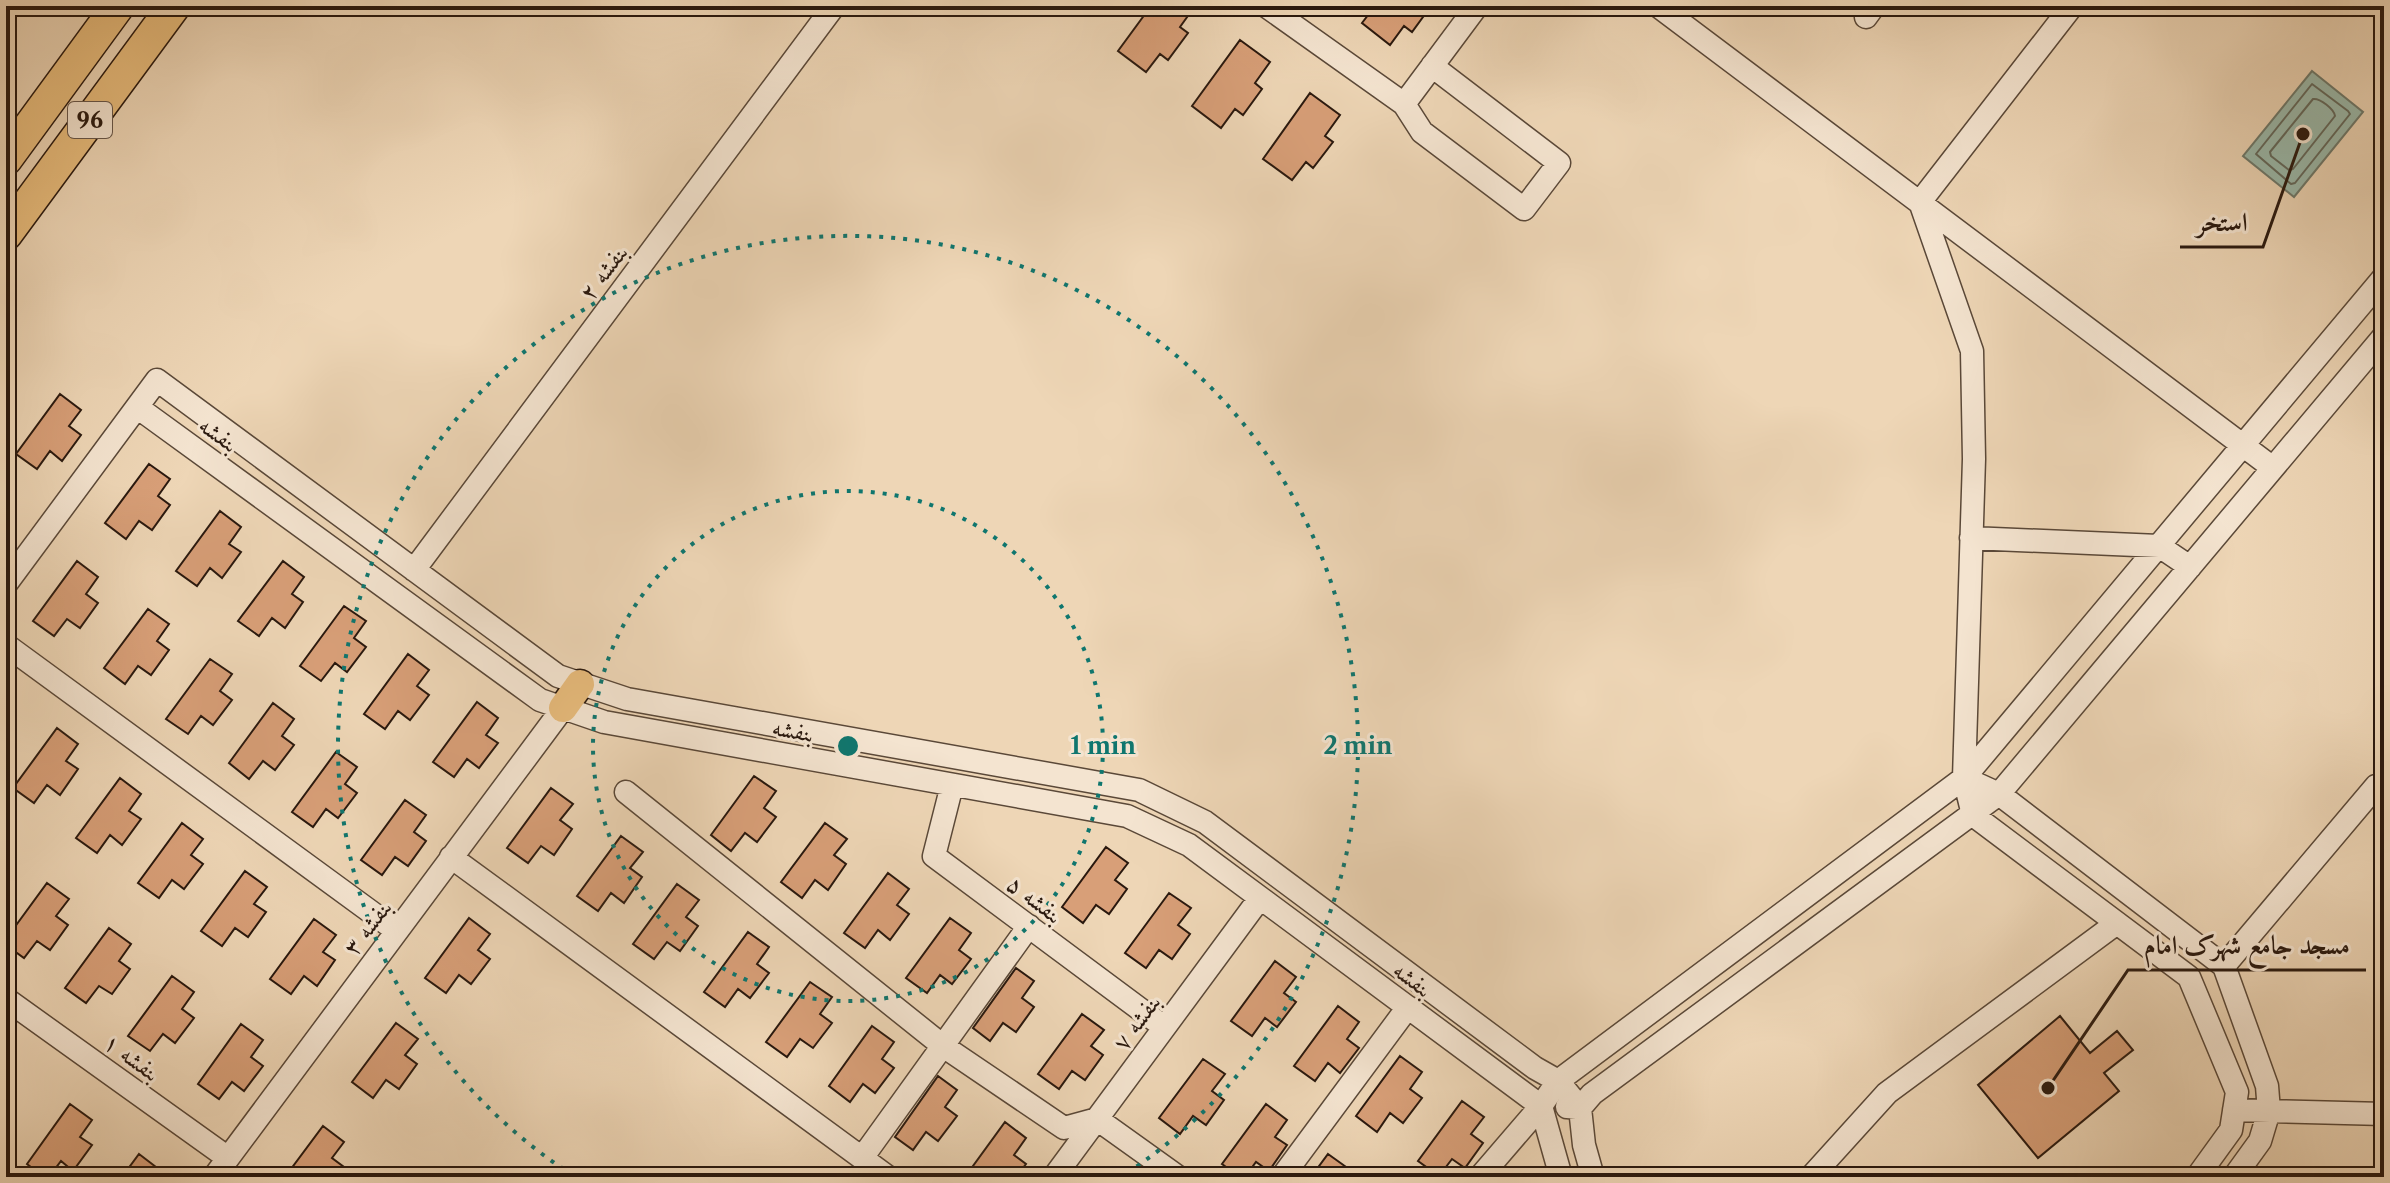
<svg xmlns="http://www.w3.org/2000/svg" width="2390" height="1183" viewBox="0 0 2390 1183" font-family="'Libre Caslon Text',Amiri,serif">
<style>
.water{fill:#9ab9ab;stroke:#6d796c;stroke-width:2}
.lines{fill:none;stroke-linecap:round;stroke-linejoin:round}
.shore{stroke:#62685c;stroke-width:2}
.building{fill:#d89f78;stroke:#29180e;stroke-width:2}
.minor-casing{stroke:#5a4838;stroke-width:25}
.major-casing{stroke:#29180e;stroke-width:31}
.highway-casing{stroke:#29180e;stroke-width:35}
.minor{stroke:#f4e4d0;stroke-width:22}
.major{stroke:#e7bb7b;stroke-width:28}
.highway{stroke:#e7bb7b;stroke-width:32}
.ring{fill:none;stroke:#0f766e;stroke-width:4;stroke-dasharray:4 8}
.labels{text-anchor:middle;dominant-baseline:central;stroke-width:6;stroke-linejoin:round;paint-order:stroke}
.shield{fill:#f4e4d0;stroke:#665548;stroke-width:2}
.shield-label{font-size:22px;font-weight:bold;fill:#29180e}
.street-label{font-size:24px;fill:#29180e;stroke:#f4e4d0}
.centre{fill:#0f766e;stroke:#f4e4d0;stroke-width:4}
.ring-label{font-size:24px;text-anchor:middle;font-weight:bold;fill:#0f766e;stroke:#f4e4d0;stroke-width:6;stroke-linejoin:round;paint-order:stroke}
.leader{fill:none;stroke:#29180e;stroke-width:3}
.callout-dot{fill:#29180e;stroke:#f4e4d0;stroke-width:3}
.callout-label{font-size:26px;text-anchor:middle;font-weight:bold;fill:#29180e;stroke:#f4e4d0;stroke-width:6;stroke-linejoin:round;paint-order:stroke}
</style>
<rect width="100%" height="100%" fill="#eed6b6"/>
<filter id="stains"><feTurbulence type="fractalNoise" baseFrequency=".0025" numOctaves="4"/><feColorMatrix values="0 0 0 0 .2 0 0 0 0 .09 0 0 0 0 .02 0 0 0 .5 -.17"/></filter>
<radialGradient id="worn" r=".72"><stop offset=".6" stop-color="#630" stop-opacity="0"/><stop offset="1" stop-color="#630" stop-opacity=".3"/></radialGradient>
<path class="water" d="M2312,71L2363,112L2294,197L2243,156Z"/>
<g class="lines">
<path class="shore" d="M2312,84L2348,111L2350,114L2295,183L2291,184L2256,154Z
M2313,99C2320,98 2334,109 2335,116L2293,169L2289,170L2271,156L2270,152Z"/>
</g>
<path class="building" d="M1151,6H1195L1180,27L1188,33L1168,60L1160,54L1146,72L1118,51Z
M1375,6H1431L1412,32L1404,26L1390,45L1362,23Z
M1240,40L1270,62L1255,83L1262,89L1243,115L1235,109L1221,128L1192,106Z
M1310,93L1340,115L1325,136L1333,142L1313,168L1306,162L1292,180L1263,159Z
M60,394L81,410L69,426L81,435L62,461L50,451L37,469L16,454Z
M149,464L170,479L158,496L170,505L152,530L139,521L126,539L105,523Z
M220,511L241,527L229,544L241,552L222,578L210,568L197,586L176,571Z
M77,561L98,577L86,594L98,603L80,628L67,619L54,636L33,621Z
M283,561L304,577L292,594L303,602L285,628L272,618L259,636L238,621Z
M344,606L366,621L354,638L366,647L347,672L335,663L321,681L300,666Z
M148,609L169,624L157,641L169,650L151,675L138,666L125,684L104,668Z
M408,654L429,670L417,686L429,695L410,720L398,711L385,729L364,714Z
M210,659L232,674L220,691L232,700L213,725L201,716L188,734L166,719Z
M477,702L498,718L486,735L498,743L479,768L467,759L454,777L433,762Z
M273,703L294,719L282,736L294,745L275,770L263,761L249,779L229,763Z
M57,728L78,744L66,761L78,769L60,795L47,785L34,803L13,788Z
M336,752L357,767L345,784L357,793L338,818L326,809L313,827L292,812Z
M754,776L776,791L764,808L776,817L757,842L745,833L731,851L711,835Z
M120,778L141,794L129,811L141,819L122,845L110,835L97,853L76,838Z
M551,788L573,804L560,820L572,829L554,855L541,846L528,863L507,848Z
M405,800L426,815L414,832L426,841L408,866L395,857L382,875L361,860Z
M182,823L203,839L191,855L203,864L184,889L172,880L159,898L138,883Z
M825,823L847,839L834,855L846,864L828,890L815,880L802,898L781,882Z
M621,836L643,852L630,868L642,877L624,903L611,893L598,911L577,896Z
M1106,847L1128,863L1115,880L1127,889L1109,914L1096,905L1083,923L1062,907Z
M245,871L267,887L254,904L266,912L248,937L235,928L222,946L201,931Z
M888,873L909,889L897,905L909,914L890,940L878,930L865,948L844,933Z
M47,883L69,899L56,916L68,925L50,950L37,941L24,958L6,945V939Z
M677,884L699,900L686,917L698,926L680,951L667,942L654,959L633,944Z
M1169,893L1191,908L1178,925L1190,934L1172,959L1159,950L1146,968L1125,953Z
M469,918L490,934L478,950L490,959L471,984L459,975L446,993L425,978Z
M950,918L971,933L959,950L971,959L952,984L940,975L927,993L906,978Z
M314,919L336,935L323,952L335,960L317,986L304,976L291,994L270,979Z
M109,928L131,944L119,961L130,969L112,994L99,986L86,1003L65,988Z
M748,932L769,947L757,964L769,973L750,998L738,989L725,1007L704,992Z
M1275,961L1296,977L1284,993L1296,1002L1277,1027L1265,1018L1252,1036L1231,1021Z
M1016,968L1034,981L1022,998L1034,1007L1016,1032L1003,1023L990,1041L973,1028Z
M172,976L194,992L182,1009L194,1018L175,1043L163,1034L150,1051L128,1036Z
M810,982L832,997L820,1014L832,1023L813,1048L800,1039L787,1057L766,1042Z
M1338,1006L1359,1022L1347,1039L1359,1048L1340,1073L1328,1063L1315,1081L1294,1066Z
M1082,1014L1104,1030L1091,1046L1103,1055L1085,1080L1072,1071L1059,1089L1038,1074Z
M2060,1016L2090,1053L2117,1031L2133,1050L2104,1073L2119,1091L2038,1158L1978,1085Z
M396,1023L418,1039L405,1055L417,1064L399,1089L386,1080L373,1098L352,1082Z
M241,1024L263,1040L251,1057L263,1066L244,1091L232,1082L219,1099L198,1084Z
M872,1026L894,1042L882,1059L894,1068L875,1093L863,1084L850,1102L829,1086Z
M1400,1056L1422,1072L1410,1089L1422,1098L1403,1123L1390,1113L1377,1132L1356,1116Z
M1203,1059L1225,1074L1212,1091L1224,1100L1206,1125L1193,1116L1180,1134L1159,1118Z
M938,1076L957,1090L945,1107L957,1116L938,1141L926,1132L913,1150L895,1137Z
M1462,1101L1484,1117L1471,1134L1483,1143L1465,1168L1452,1159L1439,1176L1418,1161Z
M70,1104L92,1120L80,1137L92,1145L73,1171L61,1161L49,1177H44L27,1164Z
M1266,1104L1287,1120L1275,1137L1287,1145L1269,1171L1256,1162L1245,1177H1240L1222,1164Z
M1005,1122L1026,1138L1014,1155L1026,1164L1016,1177H965Z
M323,1126L344,1142L332,1158L344,1167L337,1177H285Z
M139,1154L169,1177H122Z
M1328,1154L1360,1177H1311Z"/>
<g class="lines">
<g class="minor-casing">
<path id="minor" d="M1266,6L1404,104L1477,6
M1658,6L2273,468
M2072,6L1920,202L1972,351L1974,459L1964,778L1973,815L2189,977L2237,1092L2231,1130L2197,1177
M1866,17L1874,6
M1404,104L1422,132L1524,209L1559,163L1432,66
M137,407L540,700L604,722L1127,816L1189,845L1541,1106
M1971,538L2159,546L2190,567
M414,570L834,6
M6,584L157,380L558,676L627,699L1139,790L1205,822L1535,1068L1558,1081L1580,1108L1584,1145L1593,1177
M6,645L397,931
M1964,778L1999,794L2224,966L2267,1086L2269,1111L2260,1141L2234,1177
M952,785L934,856L1164,1027
M626,792L943,1046L1064,1128L1097,1119L1178,1177
M451,857L888,1177
M2224,966L2376,786
M6,999L228,1158
M1541,1106L1561,1177
M1567,1107L1580,1108L1592,1094L1999,794L2384,336
M2234,1110L2384,1114
M862,1158L1029,926
M214,1177L563,708
M1054,1177L1260,898
M1282,1177L1408,1007
M1480,1177L1541,1106L1558,1081L1964,778L2384,277
M1811,1177L1887,1093L2117,923"/>
</g>
<g class="major-casing">
<path id="major" d="M563,708L580,684"/>
</g>
<g class="highway-casing">
<path id="highway" d="M6,159L118,6
M6,234L174,6"/>
</g>
<use href="#minor" class="minor"/>
<use href="#major" class="major"/>
<use href="#highway" class="highway"/>
</g>
<g class="ring">
<circle cx="848" cy="746" r="255"/>
<path d="M574 1176A510 510 0 1 1 1122 1176"/>
</g>
<g class="labels">
<rect class="shield" x="68" y="102" width="44" height="36" rx="6"/>
<g class="shield-label">
<text x="90" y="120">96</text>
</g>
<g class="street-label">
<text transform="translate(603 272) rotate(-53)">بنفشه ۲</text>
<text transform="translate(219 434) rotate(36)">بنفشه</text>
<text transform="translate(793 730) rotate(10)">بنفشه</text>
<text transform="translate(1035 899) rotate(37)">بنفشه ۵</text>
<text transform="translate(367 927) rotate(-53)">بنفشه ۳</text>
<text transform="translate(1413 979) rotate(37)">بنفشه</text>
<text transform="translate(1136 1022) rotate(-54)">بنفشه ۷</text>
<text transform="translate(132 1057) rotate(36)">بنفشه ۱</text>
</g>
</g>
<circle cx="848" cy="746" r="12" class="centre"/>
<g class="ring-label">
<text x="1103" y="754">1 min</text>
<text x="1358" y="754">2 min</text>
</g>
<path class="leader" d="M2303 134L2263 247H2180M2048 1088L2128 970H2366"/>
<g class="callout-dot">
<circle cx="2303" cy="134" r="8"/>
<circle cx="2048" cy="1088" r="8"/>
</g>
<g class="callout-label">
<text x="2222" y="231">استخر</text>
<text x="2247" y="954">مسجد جامع شهرک امام</text>
</g>
<rect width="2390" height="1183" fill="none" stroke="#eed6b6" stroke-width="32"/>
<rect x="8" y="8" width="2374" height="1167" fill="none" stroke="#29180e" stroke-width="4"/>
<rect x="16" y="16" width="2358" height="1151" fill="none" stroke="#29180e" stroke-width="2"/>
<rect width="100%" height="100%" filter="url(#stains)"/>
<rect width="100%" height="100%" fill="url(#worn)"/>
</svg>
